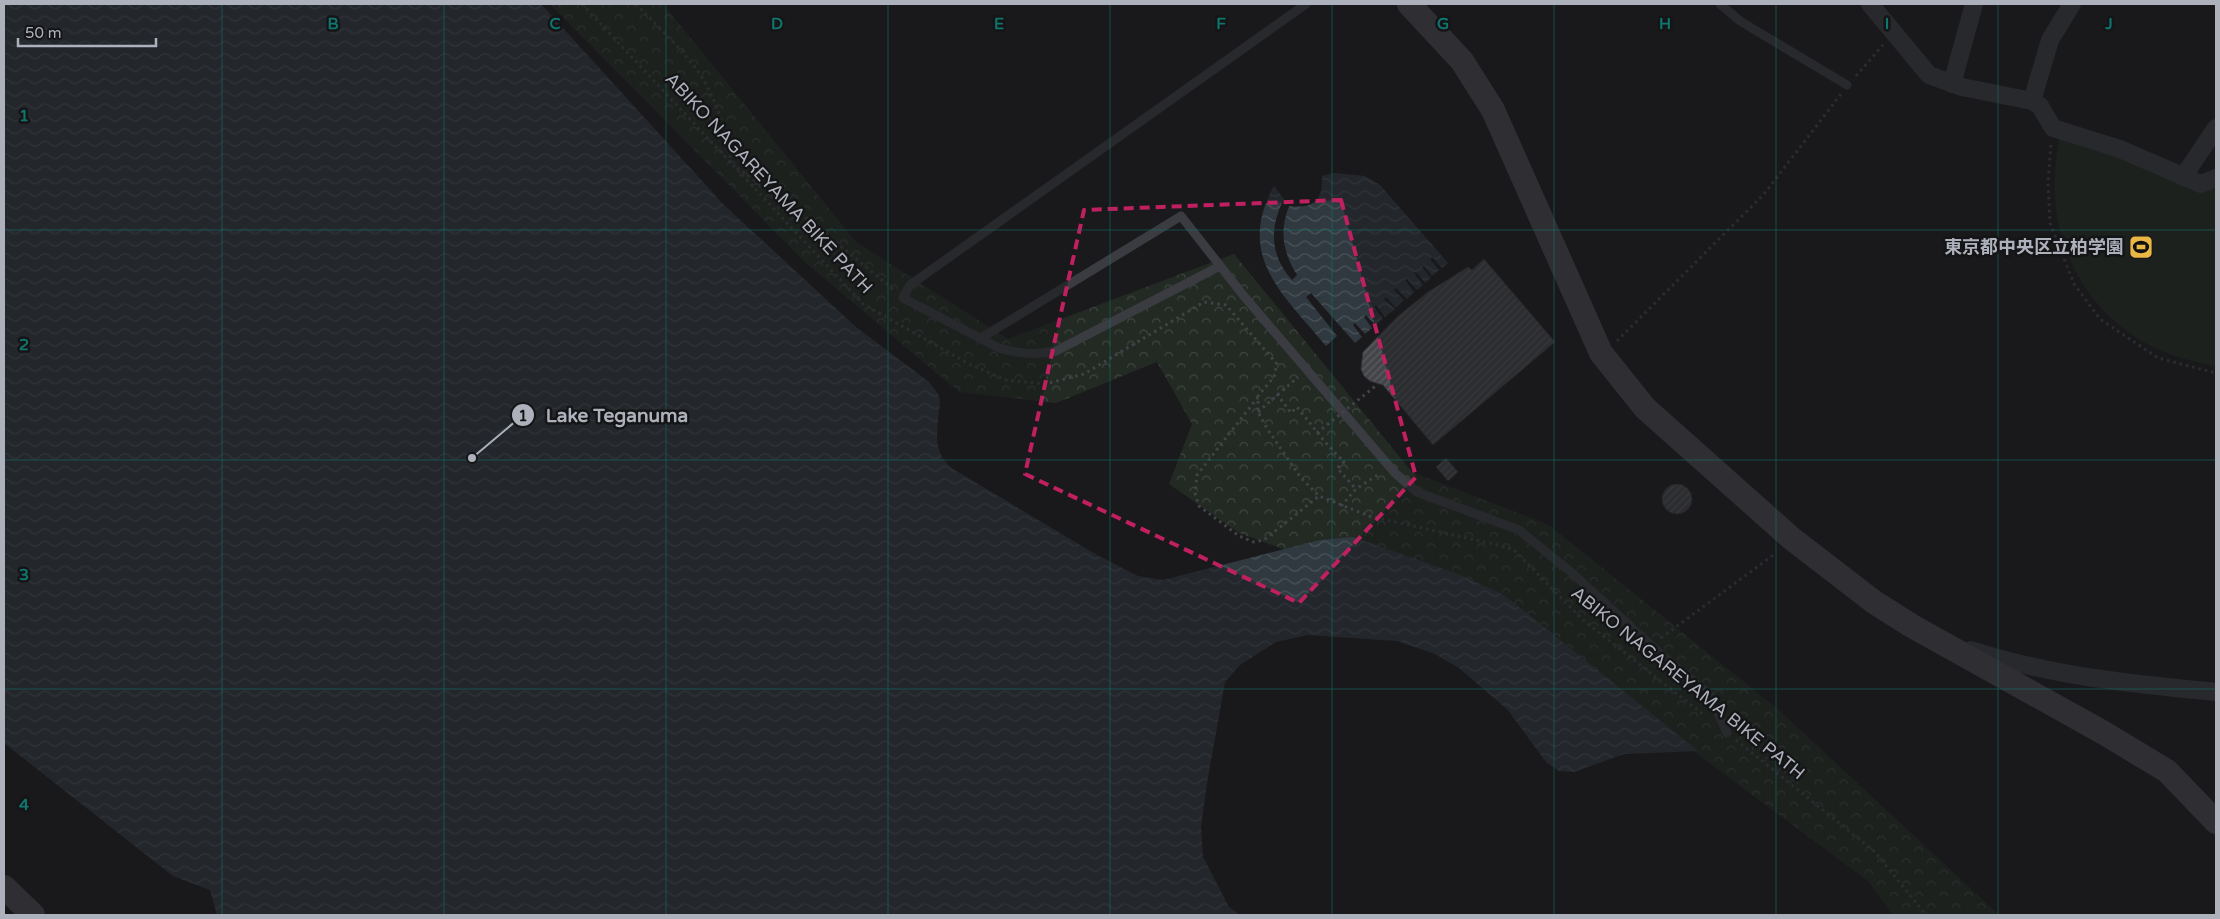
<svg xmlns="http://www.w3.org/2000/svg" width="2220" height="919" viewBox="0 0 2220 919" font-family="'Varela Round','Noto Sans JP',sans-serif">
<style>
.grass{fill:#222a23}
.forest{fill:url(#forest-crowns)}
.water{fill:url(#water-waves)}
.building{fill:url(#building-hatch);stroke:#343438}
.lines{fill:none;stroke-linecap:round;stroke-linejoin:round}
.path{stroke:#414348;stroke-width:3;stroke-dasharray:2.5 4;stroke-linecap:butt}
.lane{stroke:#3b3c41;stroke-width:9}
.street{stroke:#3b3c41;stroke-width:18}
.secondary{stroke:#494b51;stroke-width:24}
.path-bridge{stroke:#414348;stroke-width:3;stroke-dasharray:2.5 4;stroke-linecap:butt}
.marked{fill:none;stroke:#c12060;stroke-width:4;stroke-dasharray:10 6;stroke-linejoin:round}
.grid{fill:none;stroke:#0f766e;stroke-width:1;stroke-opacity:0.55}
.labels{text-anchor:middle;dominant-baseline:central;stroke-width:5;stroke-linejoin:round;paint-order:stroke}
.street-label{font-size:18px;fill:#adb1bb;stroke:#151517}
.poi-label{font-size:18px;font-weight:bold;fill:#adb1bb;stroke:#151517;text-anchor:end}
.grid-label{font-size:16px;text-anchor:middle;font-weight:bold;fill:#0f766e;stroke:#151517;stroke-width:5;stroke-linejoin:round;paint-order:stroke}
.leader{fill:none;stroke:#adb1bb;stroke-width:2}
.callout-dot{fill:#adb1bb;stroke:#151517;stroke-width:2}
.mark-label{font-size:15px;text-anchor:middle;font-weight:bold;fill:#111}
.callout-label{font-size:19px;text-anchor:middle;font-weight:bold;fill:#adb1bb;stroke:#151517;stroke-width:5;stroke-linejoin:round;paint-order:stroke}
</style>
<defs>
<pattern id="forest-crowns" width="20" height="18" patternUnits="userSpaceOnUse" patternTransform="scale(1.25)"><rect width="20" height="18" fill="#222a23"/><path d="M2 6a3 3 0 1 1 6 0M12 15a3 3 0 1 1 6 0" fill="none" stroke="#3f4641"/></pattern>
<pattern id="water-waves" width="16" height="10" patternUnits="userSpaceOnUse" patternTransform="scale(1.25)"><rect width="16" height="10" fill="#303940"/><path d="M0 5q4-4 8 0t8 0" fill="none" stroke="#4b535a"/></pattern>
<pattern id="building-hatch" width="6" height="6" patternUnits="userSpaceOnUse" patternTransform="scale(1.25)"><rect width="6" height="6" fill="#444549"/><path d="M-1 1l2-2M0 6l6-6M5 7l2-2" fill="none" stroke="#5c5d61"/></pattern>
</defs>
<rect width="100%" height="100%" fill="#1a1a1c"/>
<path class="grass" d="M2059,135L2216,184V367C2195,361 2171,357 2151,346C2088,313 2051,247 2055,177C2055,163 2058,149 2059,135Z"/>
<path class="forest" d="M550,4H663L856,242L1008,339L1234,254L1412,472L1549,525L1780,711L1999,915H1893L1868,881L1552,646L1239,533L1169,484L1192,424L1157,362L1056,403L959,392L806,263Z"/>
<path class="water" d="M4,4H541L723,204L856,327L929,382L938,394L940,401C938,426 930,452 953,469L1097,555L1138,576L1163,580L1320,540L1353,537L1458,574L1504,595L1698,751L1624,754L1574,772L1559,771L1546,762L1508,710L1459,668L1435,654L1397,641L1307,635L1276,642L1240,665L1225,682L1207,783L1201,827L1203,857L1229,907L1240,915H217L210,890L173,876L4,743Z
M1334,173L1365,176L1380,185L1448,263L1442,268L1432,257L1430,259L1439,270L1432,276L1424,266L1422,267L1431,278L1425,283L1416,272L1414,273L1423,285L1417,290L1407,279L1405,280L1414,292L1407,299L1396,288L1394,290L1404,300L1396,308L1386,297L1384,299L1395,309L1385,317L1376,305L1374,307L1383,319L1375,325L1366,315L1364,317L1372,328L1365,334L1355,323L1353,325L1362,337L1355,343L1311,293L1306,297L1337,336L1326,346C1284,295 1235,257 1274,186L1284,199C1269,228 1270,256 1292,280L1297,275C1283,252 1279,232 1289,206C1312,209 1324,201 1322,176Z"/>
<path class="building" d="M1484,259L1555,342L1433,445L1383,385L1370,381L1364,376L1361,369L1363,352L1397,317L1428,292L1468,267L1472,270Z
M1446,458L1458,472L1448,481L1436,467Z
M1662 499a15 15 0 1 1 30 0a15 15 0 1 1-30 0Z"/>
<g class="lines">
<path class="path" d="M582,4L863,304L969,364L1006,380L1045,384L1084,374L1204,302L1226,305L1277,364L1274,377L1258,396V412L1268,430L1301,478L1319,496L1369,516L1498,545L1514,550L1583,620L1704,715
M636,4C655,24 677,44 694,66C715,93 726,130 731,163
M1856,76L1883,45
M2051,145L2048,182L2050,223L2074,284L2100,319L2158,358L2216,373
M737,168L788,203L894,290
M1617,341L1764,194L1841,94
M1277,394L1291,413L1297,407L1325,442L1344,462L1337,468L1356,489
M1258,397L1197,475L1195,493L1199,506L1239,536L1254,542L1264,540L1319,496
M1258,412L1298,377
M1341,506L1356,489L1379,474
M1661,638L1776,553
M1736,740L1875,852L1926,915"/>
<path class="lane" d="M1720,4L1740,21L1847,85
M1220,266L1056,351C1035,355 1019,354 999,348L903,298L910,285L1306,4
M981,338L1181,216L1243,295L1395,473L1417,492L1519,530L1571,572L1664,657L1710,695L1727,733"/>
<path class="street" d="M1870,4L1929,75L1962,87L2032,101L2040,106L2053,128L2120,149L2201,184L2216,178
M1952,84L1974,4
M2032,101L2050,40L2072,4
M2183,177L2216,128
M1971,650C2051,676 2133,684 2216,692"/>
<path class="secondary" d="M1409,4L1462,61L1493,110L1601,353L1645,408L1791,538L1874,602L1912,626L2104,733L2167,771L2216,822
M4,887L33,915"/>
<path class="path-bridge" d="M1317,433L1378,384"/>
</g>
<path d="M0 0H2220V919H0ZM1341,200L1416,477L1299,603L1025,474L1084,210Z" fill="#1a1a1c" fill-opacity=".55" fill-rule="evenodd"/>
<path class="marked" d="M1341,200L1416,477L1299,603L1025,474L1084,210Z"/>
<path class="grid" d="M222,4V915M444,4V915M666,4V915M888,4V915M1110,4V915M1332,4V915M1554,4V915M1776,4V915M1998,4V915M4,230H2216M4,460H2216M4,689H2216"/>
<defs>
<g id="stadium-square" transform="scale(1.25)"><rect x="-9" y="-9" width="18" height="18" rx="4" fill="#eab644" stroke="#151517"/><path d="M0-5a6.5 5 0 1 0 0 10a6.5 5 0 1 0 0-10ZM-3.5-1.8h7v3.6h-7Z" fill="#111"/></g>
</defs>
<g fill-rule="evenodd">
<use href="#stadium-square" x="2141" y="247"/>
</g>
<g class="labels">
<g class="street-label">
<text transform="translate(769 183) rotate(47)">ABIKO NAGAREYAMA BIKE PATH</text>
<text transform="translate(1688 683) rotate(39)">ABIKO NAGAREYAMA BIKE PATH</text>
</g>
<g class="poi-label">
<text x="2124" y="247">東京都中央区立柏学園</text>
</g>
</g>
<g class="grid-label">
<text x="333" y="29">B</text>
<text x="555" y="29">C</text>
<text x="777" y="29">D</text>
<text x="999" y="29">E</text>
<text x="1221" y="29">F</text>
<text x="1443" y="29">G</text>
<text x="1665" y="29">H</text>
<text x="1887" y="29">I</text>
<text x="2109" y="29">J</text>
<text x="24" y="121">1</text>
<text x="24" y="350">2</text>
<text x="24" y="580">3</text>
<text x="24" y="810">4</text>
</g>
<path class="leader" d="M472 458L523 415"/>
<g class="callout-dot">
<circle cx="472" cy="458" r="5"/>
<circle cx="523" cy="415" r="12"/>
</g>
<g class="mark-label">
<text x="523" y="421">1</text>
</g>
<g class="callout-label">
<text x="617" y="422">Lake Teganuma</text>
</g>
<rect width="2220" height="919" fill="none" stroke="#adb1bb" stroke-width="10"/>
<path d="M18 38v8h138v-8" fill="none" stroke="#adb1bb" stroke-width="2.5"/>
<text x="25" y="38" font-size="15" fill="#adb1bb" stroke="#151517" stroke-width="4" paint-order="stroke">50 m</text>
</svg>
